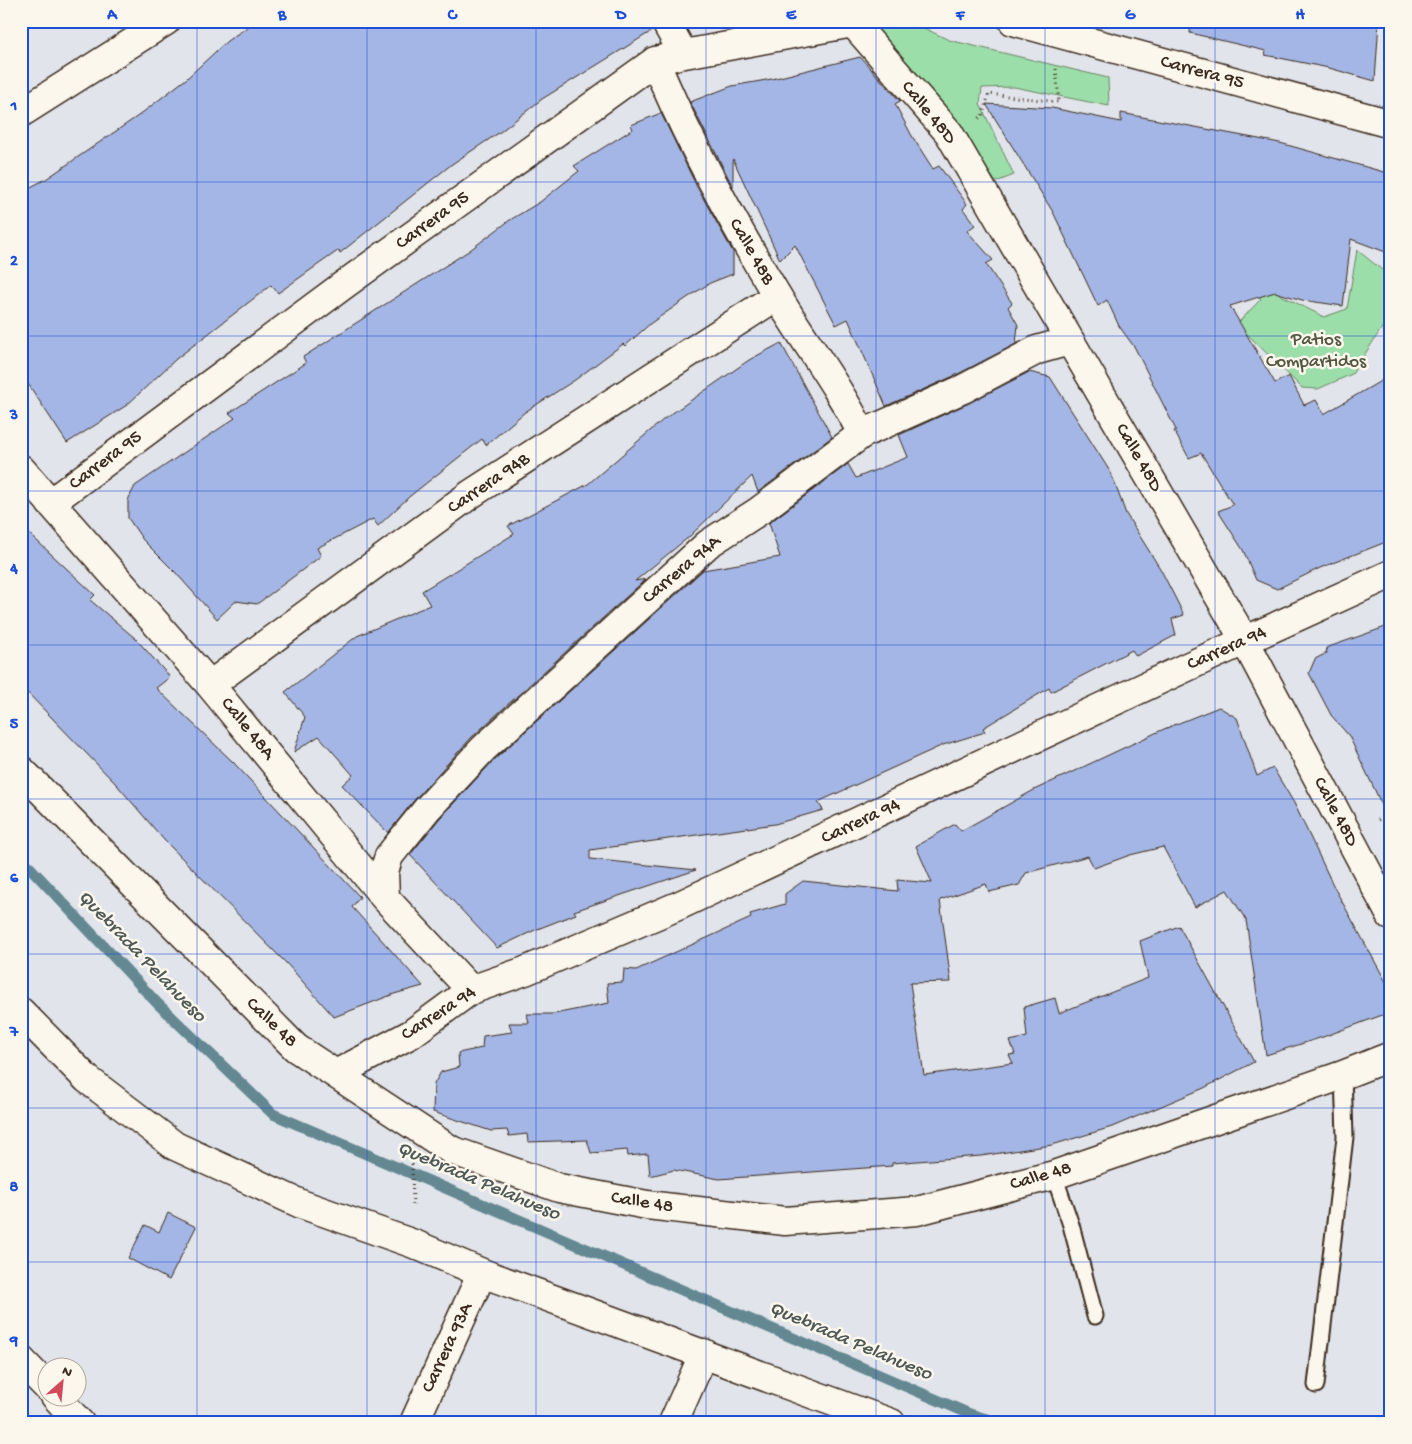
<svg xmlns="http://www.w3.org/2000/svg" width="1412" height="1444" viewBox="0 0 1412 1444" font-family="'Gochi Hand',sans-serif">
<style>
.green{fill:#9bdea9;stroke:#6b8464}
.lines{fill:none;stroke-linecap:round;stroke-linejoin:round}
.stream{stroke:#648892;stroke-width:11}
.building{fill:#a4b6e5;stroke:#3b2a1e}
.lane-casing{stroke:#3b2a1e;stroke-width:19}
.street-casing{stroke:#3b2a1e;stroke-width:31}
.secondary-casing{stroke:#3b2a1e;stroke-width:31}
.path{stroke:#3b2a1e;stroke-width:3;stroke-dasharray:1 4;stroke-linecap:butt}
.lane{stroke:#fbf7ec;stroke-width:15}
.street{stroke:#fbf7ec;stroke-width:28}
.secondary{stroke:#fbf7ec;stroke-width:28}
.grid{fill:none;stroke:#1d4ed8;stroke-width:1;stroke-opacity:0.55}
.labels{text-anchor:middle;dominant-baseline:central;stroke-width:5;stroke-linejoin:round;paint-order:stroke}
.street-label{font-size:19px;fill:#3b2a1e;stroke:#fbf7ec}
.park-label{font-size:19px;fill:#535741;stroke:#fbf7ec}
.water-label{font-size:20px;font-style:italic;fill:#4f5958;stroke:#fbf7ec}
.neatline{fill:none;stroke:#1d4ed8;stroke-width:2}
.grid-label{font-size:16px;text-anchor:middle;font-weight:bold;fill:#1d4ed8}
</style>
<rect width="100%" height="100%" fill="#e1e4ea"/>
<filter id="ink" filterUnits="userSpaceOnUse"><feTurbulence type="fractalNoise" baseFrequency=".02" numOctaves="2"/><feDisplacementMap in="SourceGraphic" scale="10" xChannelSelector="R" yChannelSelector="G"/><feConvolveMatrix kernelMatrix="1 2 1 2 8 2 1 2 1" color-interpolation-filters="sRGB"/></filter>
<g filter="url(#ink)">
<path class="green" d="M883,21H909L949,40L1108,78L1109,106L1014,87L982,88L980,104L1014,175L996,182L906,61L878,38V29Z
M1357,250L1386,273L1389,317L1352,374L1318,389L1302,388L1237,324L1261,299L1207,255L1275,252L1279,294L1324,317L1347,309Z"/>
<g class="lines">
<path class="stream" d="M21,858L157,1003L273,1114L970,1414L1000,1423"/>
</g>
<path class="building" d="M256,21H649L652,31L542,99L500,132L452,164L340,253L339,250L278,293L271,285L176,359L127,405L67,443L21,373V192L46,179L138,116L186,79L227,41Z
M1191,21H1379L1375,81L1329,68L1265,55L1266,51L1190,33Z
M860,57L900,101L895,104L912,136L933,169L939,166L967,204L963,209L975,225L967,231L993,260L986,264L1012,303L1008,307L1018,325L1016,344L956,375L886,406L848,319L836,325L795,245L780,260L733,159V187L690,102L732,86L772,79Z
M986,104L1052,108L1121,122V113L1280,143L1391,174V254L1351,239L1343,306L1302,300L1275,292L1230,306L1275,383L1289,376L1304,405L1316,400L1324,414L1391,375V540L1320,568L1277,589L1256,580L1243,550L1218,511L1233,505L1201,453L1189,458L1174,431L1176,430L1135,348L1119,326L1107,300L1098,306L1053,212Z
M661,113L697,187L733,252V274L710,283L687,298L651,323L625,346L623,344L575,380L525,412L486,445L482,439L410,496L378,526L373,519L317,548L321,556L257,604L236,601L217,619L175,572L143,540L128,518V500L135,486L235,418L229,413L306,363L303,357L470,250L510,220L540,202L579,171L574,166L633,129L631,125Z
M781,343L832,437L758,492L752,476L690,536L635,581L646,579L472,737L416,798L388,833L342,785L353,775L319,736L294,752L305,717L285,692L357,636L430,605L422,591L514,534L508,526L588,484L664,419L749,360Z
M1029,372L1050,377L1111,473L1126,514L1161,570L1184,615L1172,619L1176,635L1136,656L1132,650L1051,692L1049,688L983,728L985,732L943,745L818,802L823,810L775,824L590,850V859L696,870L574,911L576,914L535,930L497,948L410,855L439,819L494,760L703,570L780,557L769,523L848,464L856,478L908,457L899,435L969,403Z
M21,526L95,595L90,600L136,639L170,677L156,688L233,762L360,897L352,907L423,986L394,994L334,1017L288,965L164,840L117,785L21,686Z
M1391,625V824L1349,736L1331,715L1309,673L1315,659L1327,653L1326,648Z
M1219,707L1237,718L1257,776L1273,768L1294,803L1334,887L1391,991V1001L1385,1014L1323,1037L1266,1055L1246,920L1227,890L1195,907L1163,847L1130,855L1094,868L1088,856L1026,873L1019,885L989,892L986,884L940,900L951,982L910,983L924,1075L1013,1063L1009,1055L1015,1054L1010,1041L1027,1037L1024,1007L1055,998L1059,1013L1148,978L1140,941L1179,926L1254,1062L1204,1088L1112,1127L1052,1145L981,1156L892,1163V1166L719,1179L674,1170L650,1176L648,1154L628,1156L627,1150L591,1153L587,1140L528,1142L527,1134L509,1136L507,1130L491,1131L433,1112L434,1084L441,1072L459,1067L458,1053L482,1048L483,1036L512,1032L509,1023H529L527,1014H554L609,1003L607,983L623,982L624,969L636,970L751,918L750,914L785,904V894L803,881L898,891L897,880L932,883L916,846L955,824L961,831L1034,790L1164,729Z
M168,1213L196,1227L169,1280L128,1258L145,1225L159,1232Z"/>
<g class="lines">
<g class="lane-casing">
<path id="lane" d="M1054,1175L1071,1225L1095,1316
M1316,1385L1345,1137L1343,1075"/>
</g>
<g class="street-casing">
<path id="street" d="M665,21L679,46V55
M1013,21L1391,124
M655,61C689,143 731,219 776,294C804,341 838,385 862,434
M21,113L166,21
M21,469L210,685L385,898L471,990
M50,503L345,284L655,61L679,55L853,23L949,133L1245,641L1391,916
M210,685L471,494L777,296
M21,770L296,1048L451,1150L559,1188L647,1205L785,1221L917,1211L1054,1175L1343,1075L1391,1056
M385,898L384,872L389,856L427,809L483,749L708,544L759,511L862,434L963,389L1037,350L1069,341
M336,1074L411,1034L471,990L525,971L680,905L1187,667L1391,574
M21,1360L48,1388
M55,1396L80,1423
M414,1423L482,1273
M673,1423L704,1353"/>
</g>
<g class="secondary-casing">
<path id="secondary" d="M21,1012L87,1079L175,1146L301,1204L414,1244L482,1273L891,1423"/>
</g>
<path class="path" d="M979,118L982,117L989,94L1059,102L1056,68
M1378,820L1391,813
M412,1164L413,1208"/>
<use href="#lane" class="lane"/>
<use href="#street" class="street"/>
<use href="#secondary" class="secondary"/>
</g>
</g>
<path class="grid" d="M197,21V1423M367,21V1423M536,21V1423M706,21V1423M876,21V1423M1045,21V1423M1215,21V1423M21,182H1391M21,336H1391M21,491H1391M21,645H1391M21,799H1391M21,954H1391M21,1108H1391M21,1262H1391"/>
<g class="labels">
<g class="street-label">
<text transform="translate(1202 73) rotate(15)">Carrera 95</text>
<text transform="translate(928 113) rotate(51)">Calle 48D</text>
<text transform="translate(433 221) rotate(-36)">Carrera 95</text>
<text transform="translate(751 252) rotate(60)">Calle 48B</text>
<text transform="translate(1138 458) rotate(60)">Calle 48D</text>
<text transform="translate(106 461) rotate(-37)">Carrera 95</text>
<text transform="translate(489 484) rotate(-34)">Carrera 94B</text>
<text transform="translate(682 570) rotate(-40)">Carrera 94A</text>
<text transform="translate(1227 649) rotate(-24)">Carrera 94</text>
<text transform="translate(247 729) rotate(51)">Calle 48A</text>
<text transform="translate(1335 812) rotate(62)">Calle 48D</text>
<text transform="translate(861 822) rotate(-25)">Carrera 94</text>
<text transform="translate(439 1014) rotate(-33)">Carrera 94</text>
<text transform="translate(271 1023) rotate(44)">Calle 48</text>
<text transform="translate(1041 1177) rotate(-16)">Calle 48</text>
<text transform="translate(642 1203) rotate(9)">Calle 48</text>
<text transform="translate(448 1348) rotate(-65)">Carrera 93A</text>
</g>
<g class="park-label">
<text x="1316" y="340">Patios<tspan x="1316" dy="22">Compartidos</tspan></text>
</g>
<g class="water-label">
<text transform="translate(141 957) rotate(46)">Quebrada Pelahueso</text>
<text transform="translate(478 1182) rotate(23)">Quebrada Pelahueso</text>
<text transform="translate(850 1342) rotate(23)">Quebrada Pelahueso</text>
</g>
</g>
<rect width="1412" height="1444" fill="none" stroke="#fbf7ec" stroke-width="55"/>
<g transform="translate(62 1382) rotate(27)"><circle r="24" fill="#fbf7ec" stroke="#aea59a"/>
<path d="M0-4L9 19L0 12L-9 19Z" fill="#d1495b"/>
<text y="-8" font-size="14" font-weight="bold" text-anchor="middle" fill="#3b2a1e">N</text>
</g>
<rect x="28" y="28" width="1356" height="1388" class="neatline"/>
<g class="grid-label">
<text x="112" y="19">A</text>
<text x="282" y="19">B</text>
<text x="452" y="19">C</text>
<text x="621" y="19">D</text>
<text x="791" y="19">E</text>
<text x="960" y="19">F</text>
<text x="1130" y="19">G</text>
<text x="1300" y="19">H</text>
<text x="14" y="110">1</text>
<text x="14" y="265">2</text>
<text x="14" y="419">3</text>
<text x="14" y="573">4</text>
<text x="14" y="728">5</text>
<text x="14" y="882">6</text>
<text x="14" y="1036">7</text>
<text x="14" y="1191">8</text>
<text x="14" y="1345">9</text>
</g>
</svg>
